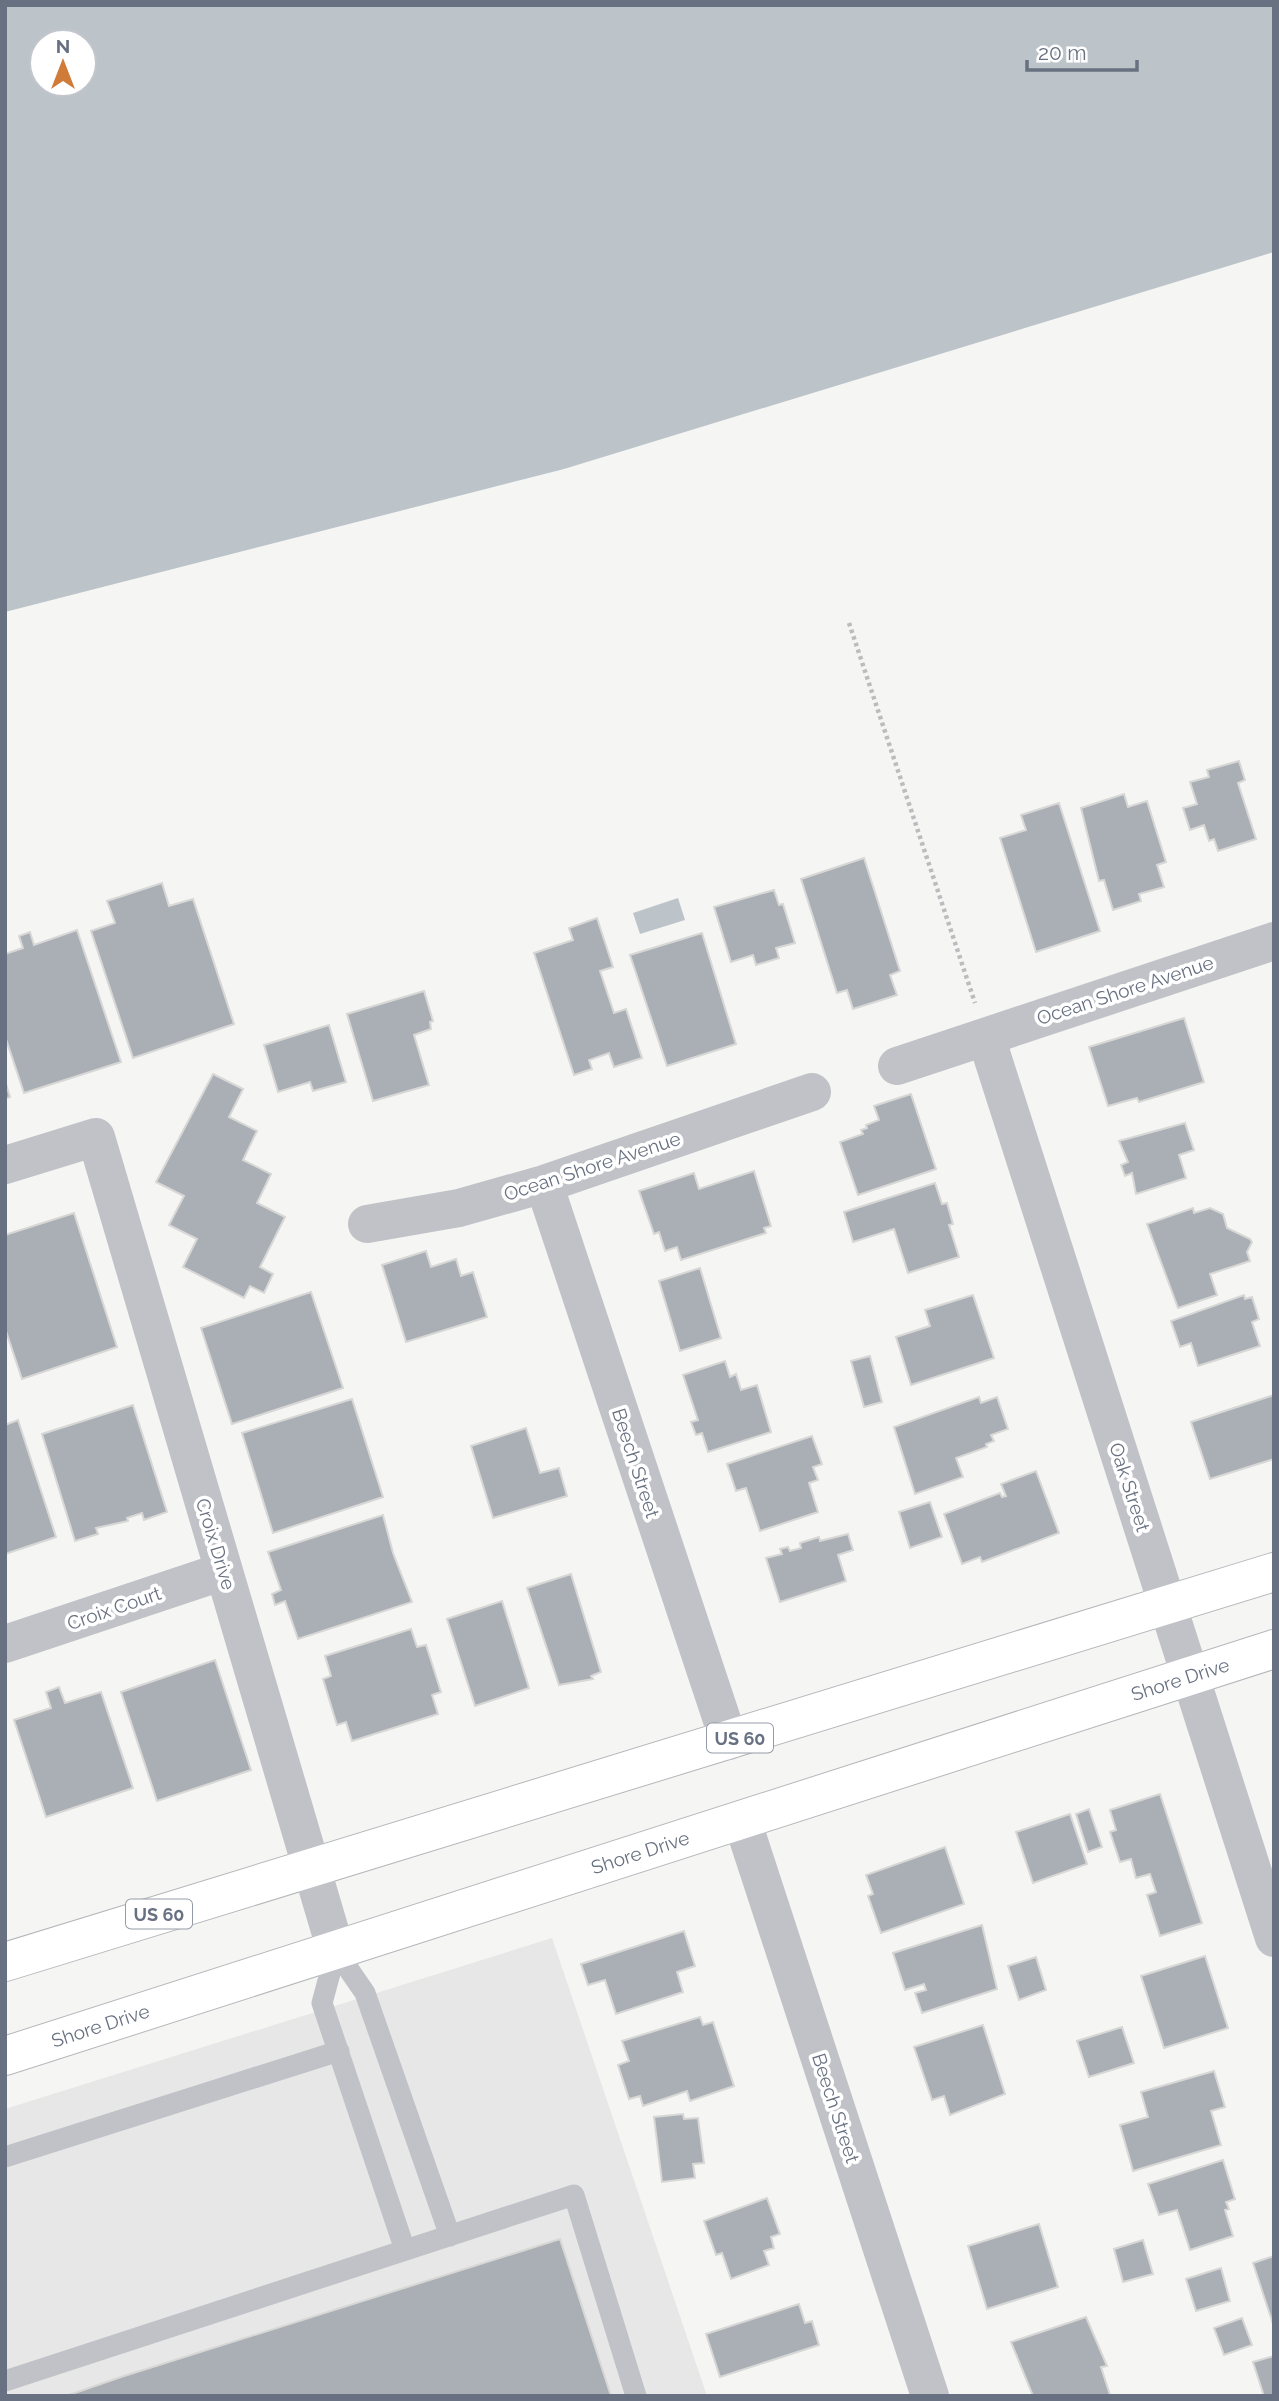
<svg xmlns="http://www.w3.org/2000/svg" width="1279" height="2401" viewBox="0 0 1279 2401" font-family="Raleway,sans-serif">
<style>
.built{fill:#e6e7e6}
.water{fill:#bcc3c9;fill-rule:evenodd}
.building{fill:#aaaeb5;stroke:#d7d7d6;stroke-width:2}
.lines{fill:none;stroke-linecap:round;stroke-linejoin:round}
.trunk-casing{stroke:#b5b7bb;stroke-width:40}
.path{stroke:#babcbe;stroke-width:4.5;stroke-dasharray:3.5 3.5;stroke-linecap:butt}
.service{stroke:#c0c2c7;stroke-width:21}
.minor{stroke:#c0c2c7;stroke-width:38}
.trunk{stroke:#fff;stroke-width:38}
.labels{text-anchor:middle;dominant-baseline:central;stroke-width:7;stroke-linejoin:round;paint-order:stroke}
.shield{fill:#fff;stroke:#959ca7;stroke-width:2}
.shield-label{font-size:18px;font-weight:bold;fill:#687181}
.street-label{font-size:19px;fill:#687181;stroke:#fff}
</style>
<rect width="100%" height="100%" fill="#f5f6f3"/>
<path class="built" d="M552,1938L707,2396H5V2109Z"/>
<path class="water" d="M5,5H1274V252L564,469L5,612ZM42,42H84V84H42Z
M678,898L685,920L640,934L633,913Z"/>
<path class="building" d="M1239,761L1245,780L1238,783L1256,839L1218,851L1214,839L1209,841L1204,825L1190,830L1183,808L1197,804L1190,782L1209,777L1207,770Z
M1124,794L1128,807L1147,801L1166,862L1157,865L1164,887L1139,894L1141,901L1113,910L1104,880L1099,881L1081,808Z
M1059,803L1100,931L1036,952L1000,838L1026,830L1021,815Z
M864,858L900,971L890,975L897,995L853,1009L847,990L837,993L801,879Z
M162,883L169,906L193,899L234,1024L133,1058L91,931L115,923L107,901Z
M774,890L779,905L783,904L795,943L776,948L779,958L756,965L753,955L731,962L714,907Z
M597,918L613,967L600,971L614,1013L626,1009L642,1058L614,1067L609,1053L589,1060L592,1069L574,1075L534,953L573,940L569,928Z
M77,930L121,1062L24,1093L5,1036V954L23,948L19,936L30,932L34,945Z
M702,933L736,1044L667,1066L630,955Z
M424,991L433,1021L430,1022L431,1029L414,1035L429,1085L373,1101L347,1014Z
M1184,1018L1204,1082L1139,1102L1137,1098L1108,1106L1089,1047Z
M329,1025L346,1082L313,1091L310,1082L278,1092L264,1045Z
M213,1074L243,1089L229,1117L257,1131L243,1160L271,1174L257,1203L285,1217L260,1267L273,1274L264,1293L250,1286L244,1298L183,1267L197,1239L169,1225L184,1196L156,1182Z
M5,1081L10,1097L5,1099Z
M911,1094L936,1169L858,1195L840,1142L863,1134L861,1130L867,1128L866,1125L879,1120L874,1106Z
M1185,1123L1194,1150L1179,1155L1186,1178L1136,1194L1132,1173L1125,1176L1121,1165L1128,1162L1119,1141Z
M754,1171L771,1226L764,1228L766,1233L681,1260L677,1247L665,1251L659,1232L654,1234L639,1191L694,1173L699,1189Z
M935,1183L942,1204L947,1203L953,1224L949,1225L959,1257L908,1273L894,1229L853,1242L844,1212Z
M1193,1208L1194,1213L1210,1208L1223,1214L1227,1228L1250,1239L1252,1242L1247,1252L1250,1261L1210,1274L1217,1295L1178,1308L1147,1224Z
M74,1213L117,1347L22,1379L5,1328V1235Z
M426,1251L431,1267L456,1259L461,1276L473,1272L487,1317L406,1342L382,1265Z
M700,1268L721,1338L680,1351L659,1281Z
M311,1292L343,1388L232,1424L201,1328Z
M973,1295L994,1358L911,1385L896,1337L930,1326L925,1310Z
M1244,1295L1245,1299L1252,1297L1259,1319L1252,1322L1260,1346L1198,1366L1191,1343L1180,1347L1171,1321Z
M870,1356L882,1402L864,1407L851,1361Z
M725,1361L730,1377L736,1374L741,1390L757,1385L771,1432L708,1452L702,1433L696,1435L691,1422L698,1420L683,1375Z
M1274,1395V1459L1210,1479L1191,1422Z
M979,1397L981,1403L997,1397L1008,1429L991,1435L994,1441L986,1444L987,1447L956,1458L963,1477L915,1494L894,1427Z
M352,1399L383,1497L273,1533L242,1433Z
M133,1405L167,1512L144,1520L142,1513L127,1518L128,1521L96,1528L98,1534L75,1541L42,1434Z
M18,1420L56,1537L5,1554V1425Z
M526,1428L540,1473L559,1468L567,1496L493,1518L471,1446Z
M812,1436L822,1464L813,1467L818,1480L809,1483L818,1512L760,1531L746,1488L736,1491L727,1464Z
M1036,1471L1059,1533L982,1562L980,1557L962,1564L944,1514L1000,1493L1002,1497L1006,1496L1001,1484Z
M930,1502L942,1537L910,1548L899,1512Z
M383,1515L393,1553L412,1602L298,1639L285,1601L275,1605L272,1594L281,1590L268,1552Z
M848,1534L853,1550L838,1555L846,1581L780,1602L766,1558L782,1554L780,1549L788,1547L790,1551L801,1548L800,1543L819,1537L820,1541Z
M571,1574L601,1672L591,1676L593,1679L559,1685L527,1588Z
M502,1601L529,1688L475,1706L447,1619Z
M411,1629L417,1647L426,1645L441,1692L432,1695L438,1714L352,1741L346,1722L337,1725L323,1679L331,1676L325,1656Z
M215,1660L251,1770L157,1801L121,1692Z
M59,1687L65,1703L101,1692L133,1788L46,1817L14,1720L51,1708L46,1692Z
M1160,1794L1202,1923L1160,1936L1147,1895L1156,1892L1150,1874L1136,1878L1131,1859L1120,1862L1110,1832L1116,1830L1110,1810Z
M1089,1809L1102,1847L1088,1852L1076,1814Z
M1070,1814L1087,1864L1033,1883L1016,1832Z
M945,1847L964,1904L881,1933L868,1896L873,1894L866,1875Z
M982,1925L997,1989L922,2013L915,1993L926,1990L924,1984L905,1990L893,1953Z
M684,1931L695,1966L677,1972L683,1992L616,2014L605,1980L588,1985L581,1964Z
M1205,1956L1228,2028L1164,2048L1141,1976Z
M1036,1957L1046,1990L1019,2000L1008,1966Z
M700,2017L703,2025L713,2022L734,2086L690,2101L687,2091L643,2106L640,2096L629,2099L618,2065L629,2061L622,2041Z
M983,2025L1005,2094L950,2115L944,2096L932,2100L914,2047Z
M1122,2027L1134,2063L1089,2077L1077,2041Z
M1214,2071L1225,2107L1211,2111L1221,2145L1133,2171L1120,2125L1148,2117L1141,2092Z
M683,2114L684,2119L698,2118L704,2163L693,2164L695,2178L662,2182L654,2117Z
M1223,2160L1235,2199L1226,2202L1229,2209L1225,2210L1233,2236L1190,2250L1177,2210L1159,2215L1148,2184Z
M767,2198L780,2234L771,2237L774,2248L764,2251L769,2265L731,2279L722,2253L716,2255L704,2221Z
M1039,2224L1058,2287L987,2309L968,2246Z
M560,2239L611,2396H66L121,2377Z
M1143,2240L1153,2274L1123,2282L1114,2249Z
M1274,2256V2327L1253,2263Z
M1221,2268L1230,2301L1196,2311L1186,2279Z
M799,2304L805,2323L812,2321L819,2345L720,2377L706,2334Z
M1086,2317L1107,2366L1101,2367L1110,2395L1033,2396L1011,2342Z
M1242,2318L1252,2345L1224,2355L1214,2328Z
M1274,2356V2396H1264L1253,2362Z"/>
<g class="lines">
<g class="trunk-casing">
<g id="trunk">
<path d="M5,1962L1274,1572"/>
<path id="s1" d="M5,2056L1274,1649"/>
</g>
</g>
<path class="path" d="M849,623L975,1003"/>
<path class="service" d="M336,1951L322,2003L405,2250
M336,1951L365,1993L450,2236
M5,2157L339,2051
M5,2381L574,2195L636,2396"/>
<path class="minor" d="M986,1037L1274,1938
M897,1066L1274,941
M5,1165L96,1137L336,1951
M544,1184L729,1741
M367,1224L459,1208L544,1184L812,1092
M5,1644L224,1571
M742,1820L930,2396"/>
<use href="#trunk" class="trunk"/>
</g>
<g class="labels">
<g class="shield">
<rect x="707" y="1723.5" width="66" height="29" rx="5"/>
<rect x="126" y="1899.5" width="66" height="29" rx="5"/>
</g>
<g class="shield-label">
<text x="740" y="1738">US 60</text>
<text x="159" y="1914">US 60</text>
</g>
<g class="street-label">
<text transform="translate(1125 990) rotate(-18)">Ocean Shore Avenue</text>
<text transform="translate(592 1166) rotate(-18)">Ocean Shore Avenue</text>
<text transform="translate(636 1463) rotate(72)">Beech Street</text>
<text transform="translate(1130 1487) rotate(72)">Oak Street</text>
<text transform="translate(216 1544) rotate(73)">Croix Drive</text>
<text transform="translate(114 1608) rotate(-19)">Croix Court</text>
<text stroke="none"><textPath href="#s1" startOffset="1234">Shore Drive</textPath></text>
<text stroke="none"><textPath href="#s1" startOffset="667">Shore Drive</textPath></text>
<text stroke="none"><textPath href="#s1" startOffset="100">Shore Drive</textPath></text>
<text transform="translate(836 2108) rotate(72)">Beech Street</text>
</g>
</g>
<rect width="1279" height="2401" fill="none" stroke="#687181" stroke-width="14"/>
<g transform="translate(63 63)"><circle r="33" fill="#ffffff" stroke="#c3c6cd" stroke-width="2"/>
<path d="M0-5L12 26L0 18L-12 26Z" fill="#cf7b3a"/>
<text y="-10" font-size="19" font-weight="bold" text-anchor="middle" fill="#687181">N</text>
</g>
<path d="M1027 60v10h110v-10" fill="none" stroke="#687181" stroke-width="3.5"/>
<text x="1038" y="60" font-size="21" fill="#687181" stroke="#ffffff" stroke-width="5" paint-order="stroke">20 m</text>
</svg>
